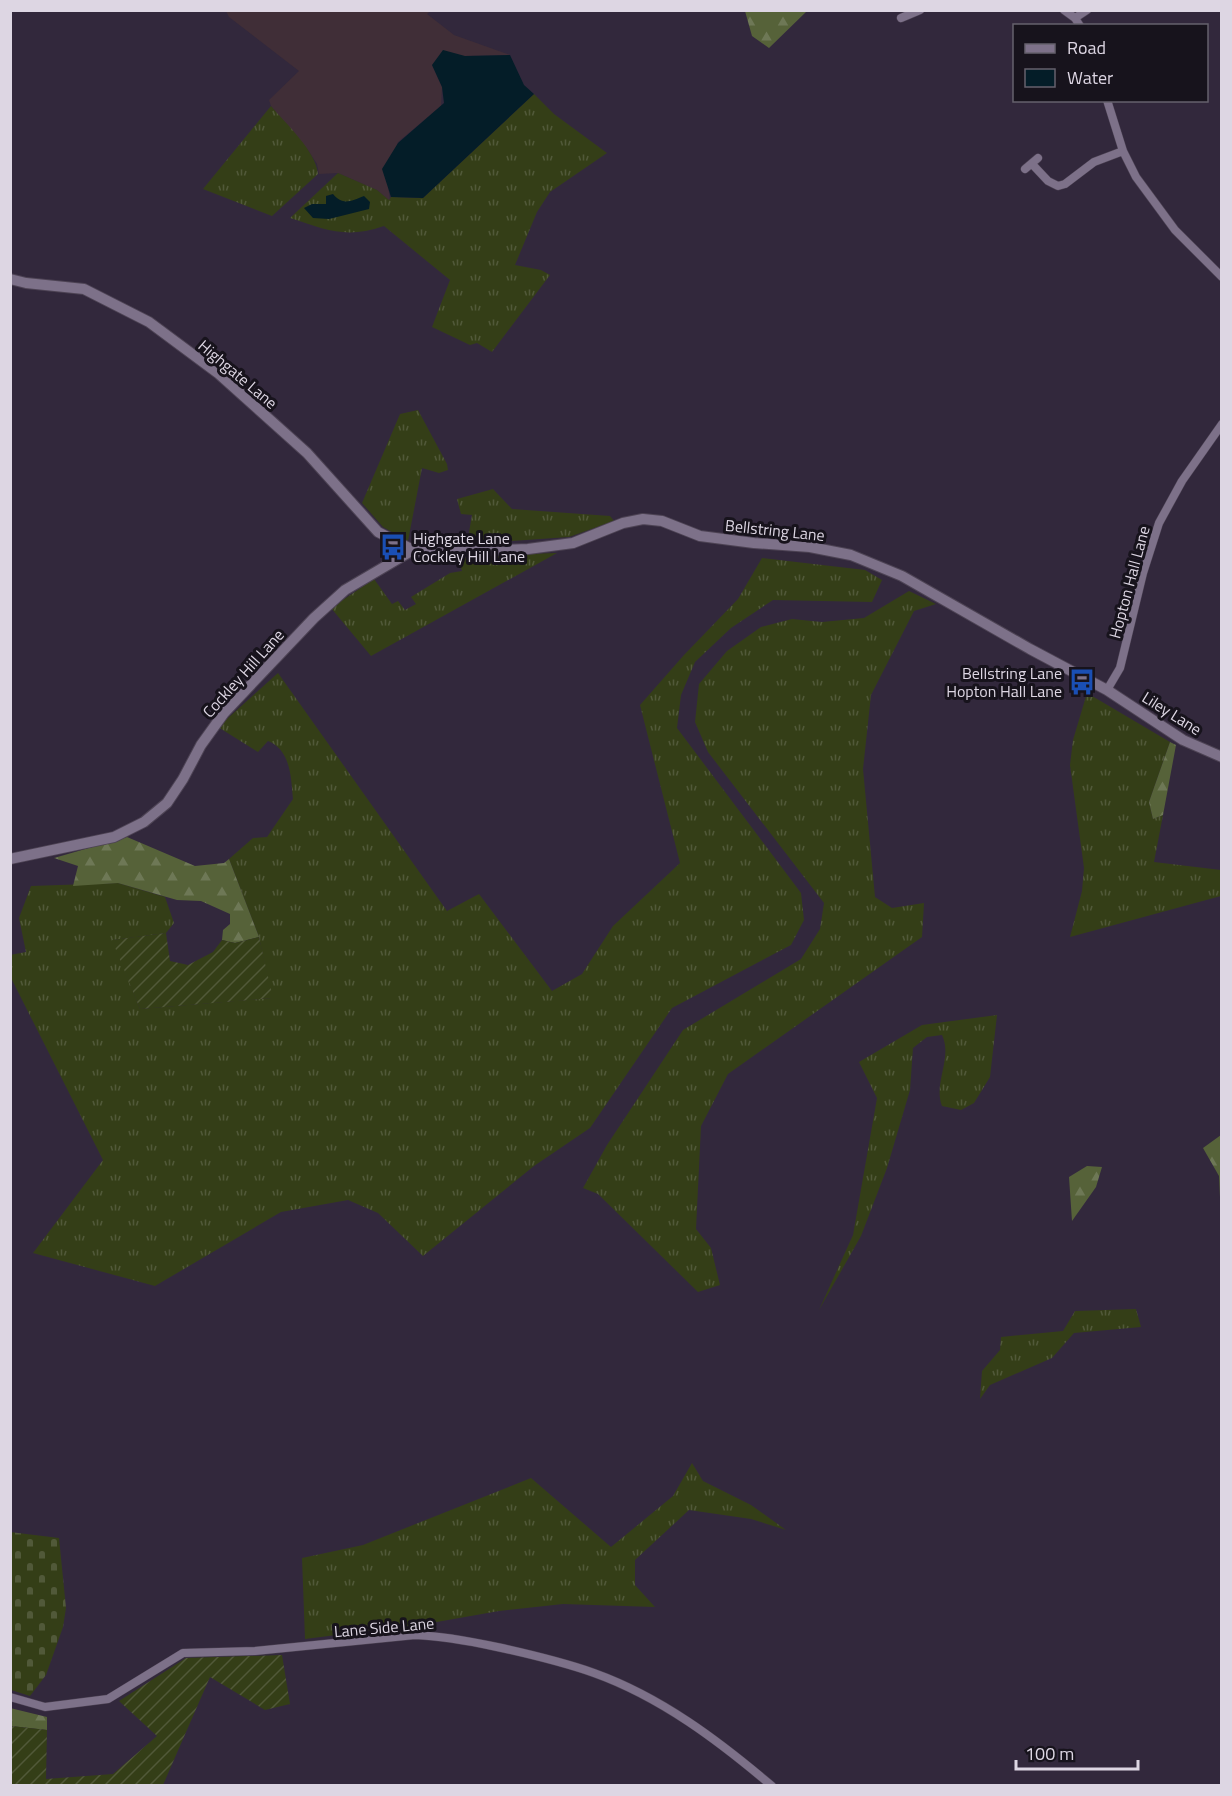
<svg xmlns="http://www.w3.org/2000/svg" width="1232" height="1796" viewBox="0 0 1232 1796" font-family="'Titillium Web',sans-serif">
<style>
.commercial{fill:#402e37}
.grass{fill:url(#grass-tufts)}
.forest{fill:url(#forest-firs)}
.cemetery{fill:url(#cemetery-stones)}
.garden{fill:url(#garden-furrows)}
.water{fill:#041d28}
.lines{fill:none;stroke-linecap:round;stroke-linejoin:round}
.street-casing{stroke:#4d4354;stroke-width:9}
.secondary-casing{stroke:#4d4354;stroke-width:12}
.street{stroke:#7d7189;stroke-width:8}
.secondary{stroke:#7d7189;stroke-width:10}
.labels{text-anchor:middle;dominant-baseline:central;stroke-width:6;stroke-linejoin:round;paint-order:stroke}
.street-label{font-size:16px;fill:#ddd6e3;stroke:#17131c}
.poi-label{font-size:16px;fill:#ddd6e3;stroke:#17131c;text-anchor:start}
</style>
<defs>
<pattern id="grass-tufts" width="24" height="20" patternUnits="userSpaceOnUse" patternTransform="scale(1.5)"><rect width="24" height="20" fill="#343e17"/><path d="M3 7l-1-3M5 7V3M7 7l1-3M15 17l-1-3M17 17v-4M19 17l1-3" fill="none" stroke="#515939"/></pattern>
<pattern id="forest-firs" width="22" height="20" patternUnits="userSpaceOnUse" patternTransform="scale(1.5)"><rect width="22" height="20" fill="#566239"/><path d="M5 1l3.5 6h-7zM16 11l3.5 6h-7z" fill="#6e7856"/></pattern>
<pattern id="cemetery-stones" width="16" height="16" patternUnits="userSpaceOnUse" patternTransform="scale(1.5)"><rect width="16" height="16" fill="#343e17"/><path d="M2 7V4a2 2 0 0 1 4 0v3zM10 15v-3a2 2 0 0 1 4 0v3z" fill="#515939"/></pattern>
<pattern id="garden-furrows" width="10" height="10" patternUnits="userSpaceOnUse" patternTransform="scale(1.5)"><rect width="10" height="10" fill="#343e17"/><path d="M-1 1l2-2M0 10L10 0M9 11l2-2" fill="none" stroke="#515939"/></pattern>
</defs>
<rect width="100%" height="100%" fill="#32283c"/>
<path class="commercial" d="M226,11H430L427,14L454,35L510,55L465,56L432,65L442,87L441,106L398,142L388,185L390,201L377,190L338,173L319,174L317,164L308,150L271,106L269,100L299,71L229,17Z"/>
<path class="grass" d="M534,94L554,114L607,153L550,192L537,212L515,265L541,270L550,275L492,352L477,343L470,345L432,327L450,280L384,226C346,239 327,230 290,218L338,173L377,190L389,200L391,197L423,198Z
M271,106C286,124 316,151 318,174L272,216L203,189Z
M418,410L447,464L448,470L439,473L422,468L408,541L383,527L362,503L400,414Z
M493,489L512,509L610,516L614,521L569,537L467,544L472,515L461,514L457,499Z
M557,553L371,656L331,608L374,579L392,604L398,601L405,610L416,604L411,597L450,573L462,571L457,556Z
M762,558L865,570L882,580L872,602L773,600L731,628L695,662L681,695L677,728L801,893L804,920L791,945L672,1008L590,1128L534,1166L423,1256L378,1213L348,1200L281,1212L155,1286L33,1253L103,1160L11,978L10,955L26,952L19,918L31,886L118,883L165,897L174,923L166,933L113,940L140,1009L272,998L259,937L229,859L253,838L267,837L293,799C291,778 291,750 268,741L258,752L218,727L278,673L447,911L479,894L552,991L582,974L613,926L680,863L640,705L684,655L738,599Z
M909,591L936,604L914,611L871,695L863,769L875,897L892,908L924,903L922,937L728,1074L701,1126L696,1229L711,1248L720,1285L698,1292L598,1194L583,1188L607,1145L683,1030L801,959L820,929L824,903L708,752L695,722L699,684L727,651L761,627L792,619L822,622L864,618Z
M1087,693L1170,742L1149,802L1153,819L1163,815L1154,862L1221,870V896L1070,937L1082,891L1084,868L1070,765L1073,740Z
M997,1015L990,1077L974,1103L961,1110L942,1106C933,1083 953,1058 942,1035L927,1037L913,1048L910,1090L887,1168L861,1236L819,1310L853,1235L877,1098L859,1062L922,1025Z
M1136,1309L1141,1327L1074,1333L1052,1358L990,1385L980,1399L982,1371L1000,1350L1001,1337L1063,1331L1075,1311Z
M692,1463L703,1481L751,1505L786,1530L751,1519L689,1510L635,1560V1585L655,1607L563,1604L499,1611L431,1623L305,1639L302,1558L363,1545L531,1478L611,1547L673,1496Z"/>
<path class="forest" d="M745,11V10L807,11L769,48L752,36Z
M1170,742L1176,745L1163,815L1153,819L1149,802Z
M127,837L195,866L224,863L229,859L259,937L235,943L222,940L223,930L230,924V914L201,901L177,900L118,883L73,886L78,866L54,858Z
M1221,1135V1218L1219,1176L1203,1148Z
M1087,1166L1102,1167L1096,1187L1072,1221L1069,1177Z
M10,1708L47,1717V1730L11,1726Z"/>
<path class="cemetery" d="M10,1532L59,1538L66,1608L63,1627L46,1675L30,1696L11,1690Z"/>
<path class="garden" d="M166,933L170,961L188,965L213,952L222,940L235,943L259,937L273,998L140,1009L112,940Z
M282,1655L290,1704L265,1710L210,1677L163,1785H11V1726L47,1730L46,1779L113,1774L157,1736L119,1701L186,1658Z"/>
<path class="water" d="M443,50L465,56L510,55L524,85L534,94L423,198L391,197L382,169L398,143L444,103L442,87L432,65Z
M333,194C343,206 351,201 364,196L370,202L369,209L329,219L313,218L304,208L312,204H326V196Z"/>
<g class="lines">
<g class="street-casing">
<path id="street" d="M1064,10L1075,18L1080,26
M901,18L920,10
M1075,18L1087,10
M1107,100L1123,151L1136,177L1175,230L1222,277
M1032,164L1048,181L1058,186L1065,184L1094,162L1123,151
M1025,169L1038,158
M1107,690L1120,668L1143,573L1159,523L1182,481L1222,424
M10,1697L45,1707L108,1699L183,1653L255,1651L415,1635C443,1636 469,1641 497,1647C529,1654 563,1662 594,1673C661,1697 719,1741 772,1786"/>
</g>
<g class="secondary-casing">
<path id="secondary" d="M10,279L26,283L84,289L149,322L219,374L307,453L378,532L413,550L431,553L528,549L573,543L623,523L643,519L662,521L700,536L754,543L810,547L851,555L902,576L1030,649L1107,690L1183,740L1222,757
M10,859L114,837L144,822L167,803L183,779L201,745L224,713L314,618L345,590L413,550"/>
</g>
<use href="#street" class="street"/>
<use href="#secondary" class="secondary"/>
</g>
<defs>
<g id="bus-bare" transform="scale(2.07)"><path d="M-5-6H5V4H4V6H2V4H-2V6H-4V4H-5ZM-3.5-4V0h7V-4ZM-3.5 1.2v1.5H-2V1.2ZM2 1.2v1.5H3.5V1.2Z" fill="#1a4fb4" stroke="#17131c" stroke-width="2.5" paint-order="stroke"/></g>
</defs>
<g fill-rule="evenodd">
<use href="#bus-bare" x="393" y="547"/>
<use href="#bus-bare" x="1082" y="682"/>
</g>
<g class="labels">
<g class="street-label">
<text transform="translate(238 374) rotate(40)">Highgate Lane</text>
<text transform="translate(775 530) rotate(6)">Bellstring Lane</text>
<text transform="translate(1129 582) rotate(-75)">Hopton Hall Lane</text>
<text transform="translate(243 673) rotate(-48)">Cockley Hill Lane</text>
<text transform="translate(1172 713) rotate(32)">Liley Lane</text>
<text transform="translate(384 1627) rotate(-5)">Lane Side Lane</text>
</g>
<g class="poi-label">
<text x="413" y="538">Highgate Lane<tspan x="413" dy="18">Cockley Hill Lane</tspan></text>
<text x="1062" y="673" text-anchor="end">Bellstring Lane<tspan x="1062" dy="18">Hopton Hall Lane</tspan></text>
</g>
</g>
<rect width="1232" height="1796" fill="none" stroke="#ddd6e3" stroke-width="24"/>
<rect x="1013" y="24" width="195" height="78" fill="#17131c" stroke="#66616c" stroke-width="1.5"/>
<rect x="1025" y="44" width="30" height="9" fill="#7d7189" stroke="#66616c" stroke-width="1.5"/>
<text x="1067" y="54" font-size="18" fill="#ddd6e3">Road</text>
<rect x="1025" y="69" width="30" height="18" fill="#041d28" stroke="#66616c" stroke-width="1.5"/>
<text x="1067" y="84" font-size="18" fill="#ddd6e3">Water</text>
<path d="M1016 1760v9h122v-9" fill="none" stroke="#ddd6e3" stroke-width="3"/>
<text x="1025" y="1760" font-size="18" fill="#ddd6e3" stroke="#17131c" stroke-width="4.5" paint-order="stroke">100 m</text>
</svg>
